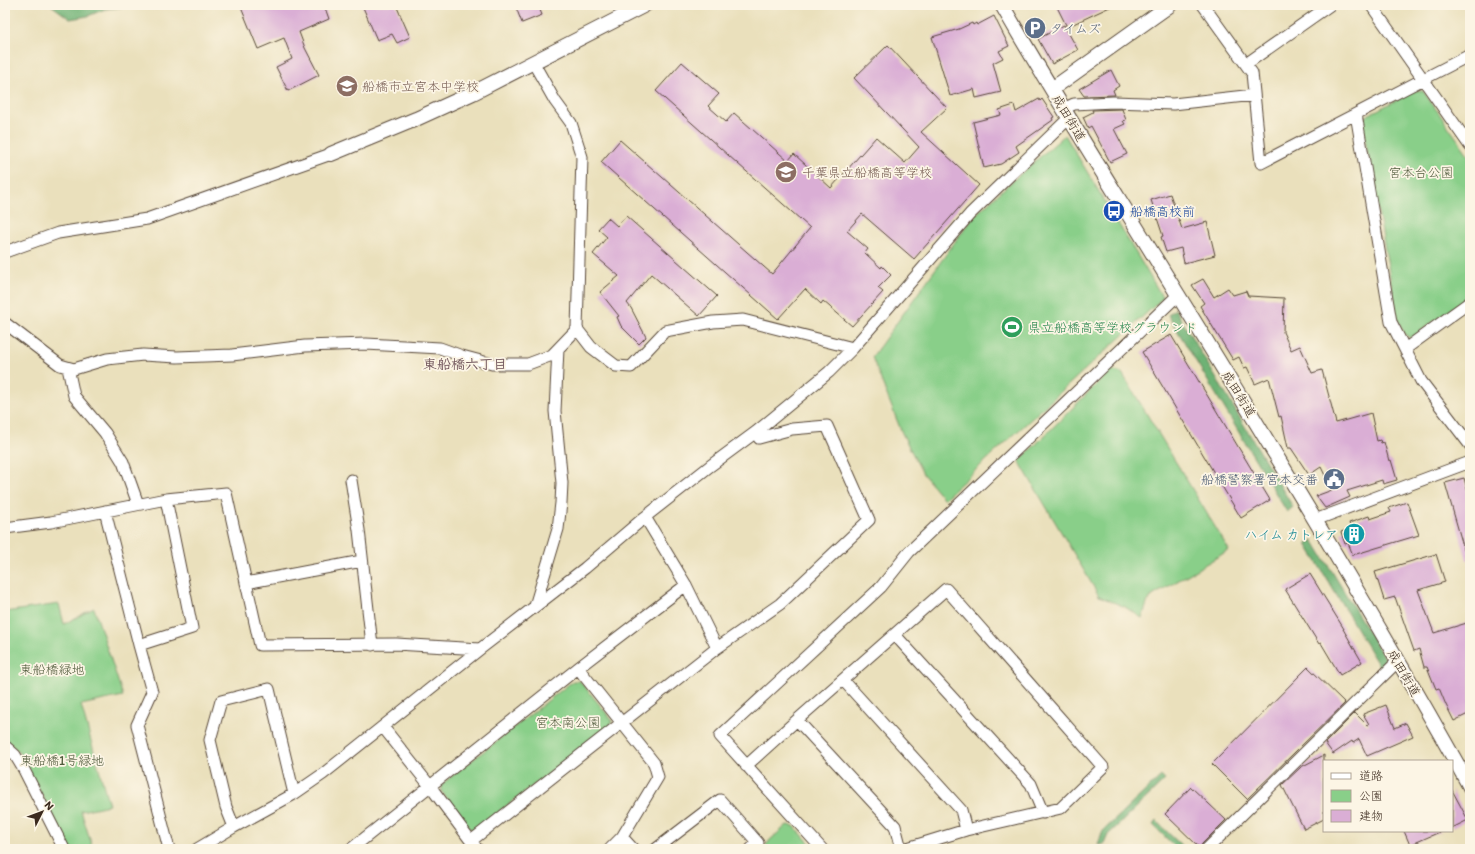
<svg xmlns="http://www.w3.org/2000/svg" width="1475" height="854" viewBox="0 0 1475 854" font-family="Itim,'Klee One',sans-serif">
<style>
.green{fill:#89cf89;stroke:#627c54}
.forest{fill:#6eb275;stroke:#546e4a}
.building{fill:#daaed5}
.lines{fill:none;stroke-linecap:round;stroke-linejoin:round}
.minor-casing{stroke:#554536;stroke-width:13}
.tertiary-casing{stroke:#554536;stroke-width:16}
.minor{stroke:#fff;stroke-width:11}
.tertiary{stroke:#fff;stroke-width:14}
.labels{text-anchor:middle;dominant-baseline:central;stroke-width:3.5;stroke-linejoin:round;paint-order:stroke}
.service-label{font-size:13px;fill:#4e5e75;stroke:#fcf5e5;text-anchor:start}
.education-label{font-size:13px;fill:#785e54;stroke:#fcf5e5;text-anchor:start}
.street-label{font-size:13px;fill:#3b2a1e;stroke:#fcf5e5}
.park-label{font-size:13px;fill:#525c3e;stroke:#fcf5e5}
.transit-label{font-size:13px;fill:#164399;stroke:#fcf5e5;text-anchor:start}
.leisure-label{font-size:13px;fill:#27864d;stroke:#fcf5e5;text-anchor:start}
.culture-label{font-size:13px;fill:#0d838f;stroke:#fcf5e5;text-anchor:end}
.neighbourhood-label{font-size:14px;font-weight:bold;fill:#73585e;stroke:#fcf5e5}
</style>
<rect width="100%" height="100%" fill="#fcf5e5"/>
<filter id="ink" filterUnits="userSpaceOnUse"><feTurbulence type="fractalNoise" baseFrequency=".025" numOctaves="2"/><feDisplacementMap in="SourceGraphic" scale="8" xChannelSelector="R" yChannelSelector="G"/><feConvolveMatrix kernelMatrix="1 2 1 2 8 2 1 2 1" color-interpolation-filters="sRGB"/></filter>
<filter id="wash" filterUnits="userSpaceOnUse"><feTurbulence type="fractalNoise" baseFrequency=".012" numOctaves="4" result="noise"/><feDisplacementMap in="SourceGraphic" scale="16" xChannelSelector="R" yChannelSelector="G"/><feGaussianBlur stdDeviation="0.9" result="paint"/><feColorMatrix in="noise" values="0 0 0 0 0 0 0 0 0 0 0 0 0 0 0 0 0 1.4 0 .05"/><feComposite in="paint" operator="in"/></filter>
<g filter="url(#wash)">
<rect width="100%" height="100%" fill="#eae0bc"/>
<path class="green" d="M1416,90L1423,91L1470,157V295L1411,338L1405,335L1398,321L1362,122L1366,116Z
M1065,135L1163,298L944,499L923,474L902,433L872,357L973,217L1000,192Z
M1111,370L1122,373L1229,550L1149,598L1142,618L1125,607L1099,596L1019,461Z
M59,604L64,624L94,608L123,696L81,705L109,805L81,811L93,849H71L18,751L5,740V612Z
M573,681H580L612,720L610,727L476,829H470L442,792V784Z
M787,825L794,826L815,849H763L770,840Z"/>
<path class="forest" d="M51,5H143L105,9L88,16L70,19Z
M1175,309L1293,507L1287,512L1168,315Z
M1313,540L1388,664L1380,668L1306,544Z
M1161,776L1165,780L1108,835L1104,844L1098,845L1102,832Z
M1156,821L1185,849H1177L1153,825Z"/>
<g id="blocks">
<path class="building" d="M240,5H324L329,19L299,32L305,48L319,75L288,91L276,67L292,59L284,38L258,49Z
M362,5H396L410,37L397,43L392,34L377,40Z
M515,5H538L542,15L522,23Z
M1056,5H1114L1067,27Z
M994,16L1009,46L999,51L1003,58L993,63L1001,92L976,98L974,89L950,96L932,37L959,29L972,23L973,25L976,23L977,25Z
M1064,25L1078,50L1052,64L1038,39Z
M888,45L947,108L921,132L979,185L914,259L862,214L847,231L868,249L865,253L881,268L882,266L891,275L878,288L883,292L852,326L823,301L821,304L805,289L778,319L601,162L620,140L772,274L810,228L656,91L682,62L719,94L708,106L726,122L734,113L788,161L794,154L831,188L876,137L905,163L919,147L854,78Z
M1111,70L1119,86L1113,90L1115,95L1084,96L1079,89Z
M1039,99L1040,101L1042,99L1054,117L1052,118L1053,120L1016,146L1019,152L1001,164L984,168L973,122L1001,115L999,110L1014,105L1016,112Z
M1122,109L1126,120L1123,121L1125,124L1114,129L1127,154L1110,162L1091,126L1088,128L1083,117L1093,112L1092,110Z
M1170,194L1182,229L1207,222L1215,255L1184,263L1181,248L1166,252L1161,237L1163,236L1151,200Z
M626,216L717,296L699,316L651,274L627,303L631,308L646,337L639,344L621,326L617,317L619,316L600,292L619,276L593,254L607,237L598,229L608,218L617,226Z
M1203,279L1214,297L1228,288L1233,295L1246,291L1248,296L1284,298L1283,332L1291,350L1300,346L1312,373L1322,370L1336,423L1371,413L1377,441L1380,440L1381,443L1384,442L1389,461L1391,460L1397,480L1383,484L1382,480L1347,491L1350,497L1325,508L1316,496L1332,490L1321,467L1309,475L1291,448H1288L1281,416L1279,417L1269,378L1255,384L1247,367L1244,368L1239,357L1233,360L1200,306L1204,303L1192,285Z
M1171,335L1270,500L1241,518L1142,352Z
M1464,478L1470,500V560H1467L1445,483Z
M1407,502L1419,535L1353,555L1348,543L1345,544L1341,532L1351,528L1349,523L1369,516L1370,519L1391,512L1389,508Z
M1436,554L1445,582L1418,590L1434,633L1470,622V713L1454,721L1446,705L1439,688L1436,689L1427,667H1424L1419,649L1414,651L1395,597L1384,600L1375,572Z
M1310,574L1344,629H1343L1362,662L1340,675L1321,643L1319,644L1285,589Z
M1308,667L1345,703L1247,799L1212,764Z
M1386,705L1395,728L1406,723L1413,736L1367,756L1359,739L1353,743L1352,741L1333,754L1325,743L1355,713L1367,725L1369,724L1363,714Z
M1324,755V819L1304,829L1282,785L1301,767Z
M1191,787L1226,820L1202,844L1200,848L1165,814Z
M1452,790L1468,820L1452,828Z
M1404,831H1442L1410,845Z"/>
</g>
</g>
<g filter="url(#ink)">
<use href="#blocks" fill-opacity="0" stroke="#554536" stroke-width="1"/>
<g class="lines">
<g class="minor-casing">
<path id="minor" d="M1203,5L1252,73L1261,163L1470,55
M1371,5L1470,146
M1246,64L1330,5
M1063,109L1074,104L1113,102L1173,104L1254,95
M1356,114L1391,322L1421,381L1470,445
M5,252L58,233L147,219L331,154
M5,323L60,365L74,369L107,359L143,355L177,357L232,355L305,346L366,344L440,348L462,356L492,364H528L552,355L577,329L582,157L571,123L555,101L533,62
M577,329L591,347L616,366L631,367L665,331L713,322L743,320L853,348
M1405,349L1470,302
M68,368L74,396L105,433L123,462L138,504
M351,480L359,530L372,645
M105,511L139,645L152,692L137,725L169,849
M645,517L686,585L717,648
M1315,520L1470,462
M5,528L51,522L166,499L226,493L260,645L396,644L480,649
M246,583L362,561
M535,606L558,529L561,503L562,483L555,411L558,349
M895,635L1031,784L1043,813
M139,645L192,628L166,499
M578,668L654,763L658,777L622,837L610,849
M843,680L961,810L966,830
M797,720L895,826L901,849
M383,727L430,786L477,849
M5,746L15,755L24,770L64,849
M746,766L797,720L946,589L1103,767L1061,808L966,830L904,849
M234,827L226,807L210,740L221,701L269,689L294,794
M622,837L633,849
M471,841L717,648L780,604L869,520L827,426L792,429L759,438L756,432
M197,849L234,827L294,794L323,774L480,649L585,568L645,517L710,466L756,432L829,372L853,348L970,214L1069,118
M351,849L578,668L686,585
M656,849L720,800L758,843L751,849
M822,849L720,736L881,587L909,552L1178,295
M1207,849L1398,661"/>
</g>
<g class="tertiary-casing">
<path id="tertiary" d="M1002,5C1058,103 1119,198 1178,295C1278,457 1377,620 1470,787
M1052,89L1170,5
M331,154L416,119L473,93L645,5"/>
</g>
<use href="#minor" class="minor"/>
<use href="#tertiary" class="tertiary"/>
</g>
</g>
<defs>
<g id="parking-disc" transform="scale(1.15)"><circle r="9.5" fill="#5c6f8a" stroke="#fcf5e5"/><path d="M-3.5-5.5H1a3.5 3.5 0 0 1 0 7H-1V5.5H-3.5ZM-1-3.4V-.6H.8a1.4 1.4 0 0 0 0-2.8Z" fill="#fff"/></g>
<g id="school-disc" transform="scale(1.15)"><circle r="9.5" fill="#8d6e63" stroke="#fcf5e5"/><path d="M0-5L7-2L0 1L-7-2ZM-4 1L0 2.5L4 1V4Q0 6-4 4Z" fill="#fff"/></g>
<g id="bus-disc" transform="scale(1.15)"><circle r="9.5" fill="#1a4fb4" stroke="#fcf5e5"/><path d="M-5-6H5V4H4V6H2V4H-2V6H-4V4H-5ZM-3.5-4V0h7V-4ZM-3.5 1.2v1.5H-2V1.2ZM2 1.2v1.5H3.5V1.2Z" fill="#fff"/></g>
<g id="stadium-disc" transform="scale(1.15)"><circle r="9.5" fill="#2e9e5b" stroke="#fcf5e5"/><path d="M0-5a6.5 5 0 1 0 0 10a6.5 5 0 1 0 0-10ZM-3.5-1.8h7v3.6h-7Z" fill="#fff"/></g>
<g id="civic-disc" transform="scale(1.15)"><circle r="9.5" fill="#5c6f8a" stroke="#fcf5e5"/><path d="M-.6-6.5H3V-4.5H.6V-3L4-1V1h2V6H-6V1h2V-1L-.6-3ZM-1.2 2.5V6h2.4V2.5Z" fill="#fff"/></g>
<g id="building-disc" transform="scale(1.15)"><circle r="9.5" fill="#0f9aa8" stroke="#fcf5e5"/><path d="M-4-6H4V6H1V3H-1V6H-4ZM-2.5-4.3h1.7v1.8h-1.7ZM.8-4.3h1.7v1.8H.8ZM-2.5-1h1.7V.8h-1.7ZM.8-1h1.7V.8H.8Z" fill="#fff"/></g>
</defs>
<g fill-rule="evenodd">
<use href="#parking-disc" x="1035" y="28"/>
<use href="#school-disc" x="347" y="86"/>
<use href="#school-disc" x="786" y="172"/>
<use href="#bus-disc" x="1114" y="211"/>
<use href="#stadium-disc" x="1012" y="327"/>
<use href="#civic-disc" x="1334" y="479"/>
<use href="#building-disc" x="1354" y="534"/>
</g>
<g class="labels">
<g class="service-label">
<text x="1050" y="28">タイムズ</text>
<text x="1318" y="479" text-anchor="end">船橋警察署宮本交番</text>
</g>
<g class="education-label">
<text x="362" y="86">船橋市立宮本中学校</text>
<text x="802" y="172">千葉県立船橋高等学校</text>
</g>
<g class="street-label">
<text transform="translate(1069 118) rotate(59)">成田街道</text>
<text transform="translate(1239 394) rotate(58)">成田街道</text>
<text transform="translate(1404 673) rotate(60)">成田街道</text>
</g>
<g class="park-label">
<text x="1421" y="172">宮本台公園</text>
<text x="52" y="669">東船橋緑地</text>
<text x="568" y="722">宮本南公園</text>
<text x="62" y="760">東船橋1号緑地</text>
</g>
<g class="transit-label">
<text x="1130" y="211">船橋高校前</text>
</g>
<g class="leisure-label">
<text x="1028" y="327">県立船橋高等学校グラウンド</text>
</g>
<g class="culture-label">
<text x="1338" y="534">ハイム カトレア</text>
</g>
<g class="neighbourhood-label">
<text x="465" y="364">東船橋六丁目</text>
</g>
</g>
<rect width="1475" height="854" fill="none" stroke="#fcf5e5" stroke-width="20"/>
<rect x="1323" y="760" width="130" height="72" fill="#fcf5e5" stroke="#afa495"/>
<rect x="1331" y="773" width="20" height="6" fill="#ffffff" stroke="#afa495"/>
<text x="1359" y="780" font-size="12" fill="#3b2a1e">道路</text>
<rect x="1331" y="790" width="20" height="12" fill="#89cf89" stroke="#afa495"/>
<text x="1359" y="800" font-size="12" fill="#3b2a1e">公園</text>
<rect x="1331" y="810" width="20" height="12" fill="#daaed5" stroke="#afa495"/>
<text x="1359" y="820" font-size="12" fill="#3b2a1e">建物</text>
<g transform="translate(42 812) rotate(48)" stroke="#fcf5e5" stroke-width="3" paint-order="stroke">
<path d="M0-3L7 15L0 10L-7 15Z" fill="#3b2a1e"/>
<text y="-6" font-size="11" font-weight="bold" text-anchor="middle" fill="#3b2a1e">N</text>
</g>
</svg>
